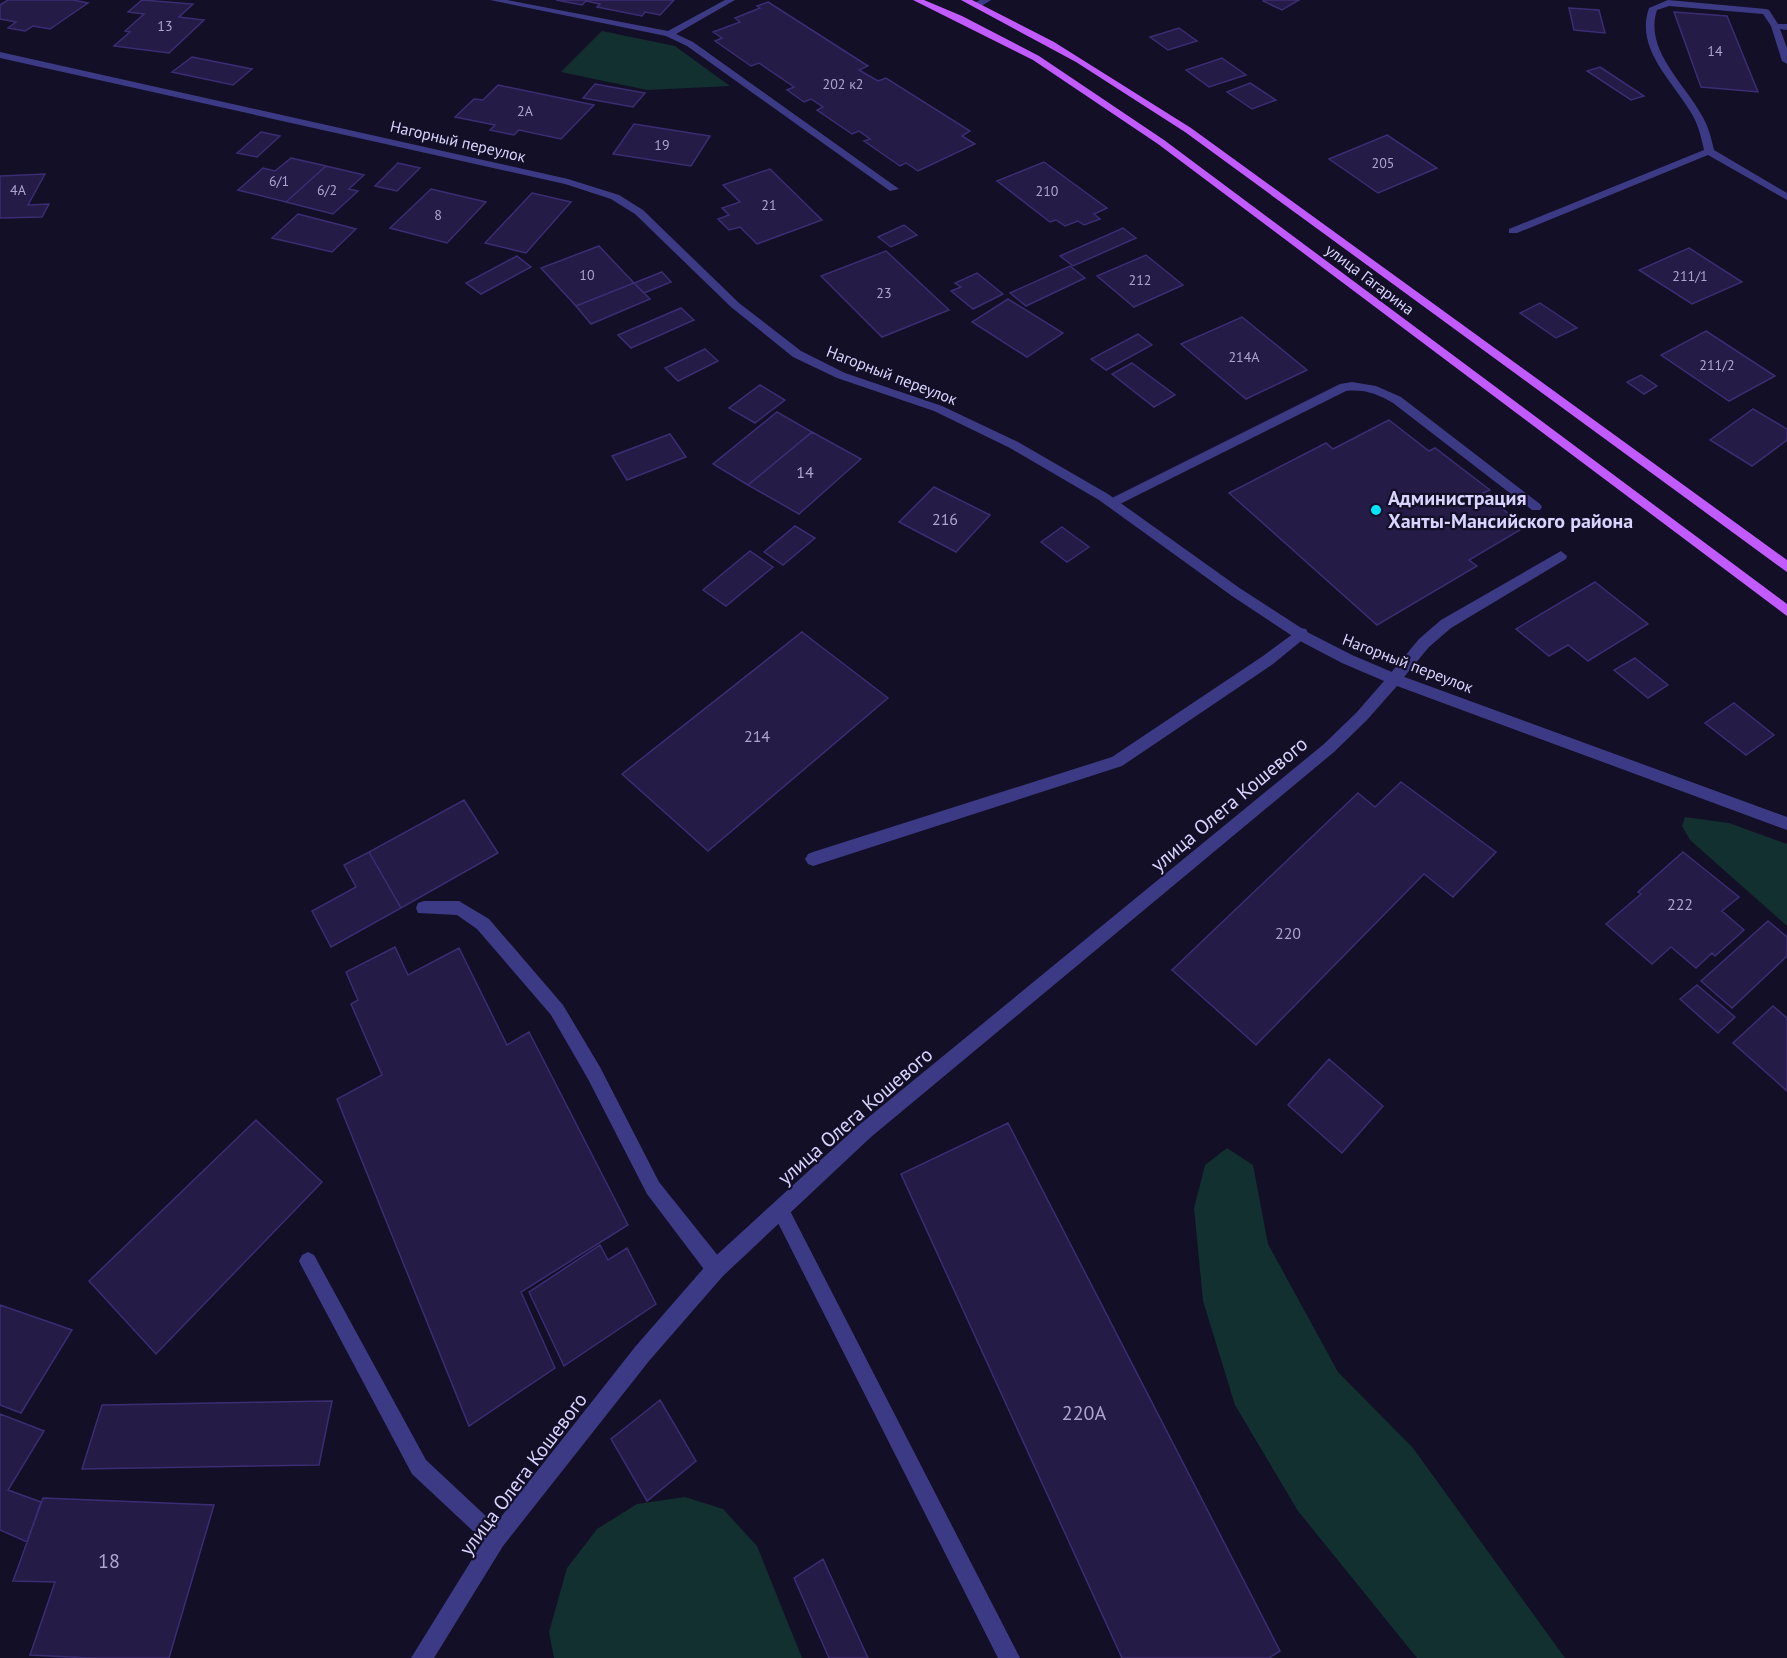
<svg xmlns="http://www.w3.org/2000/svg" width="1787" height="1658" viewBox="0 0 1787 1658" font-family="'PT Sans',sans-serif">
<style>
.green{fill:#12302f}
.building{fill:#241b47;stroke:#3b2d73;stroke-width:1.5}
.lines{fill:none;stroke-linecap:round;stroke-linejoin:round}
.lane{fill:#3d3a85;fill-rule:evenodd}
.street{fill:#3d3a85;fill-rule:evenodd}
.primary{fill:#c25bff;fill-rule:evenodd}
.poi-dot{fill:#00e5ff;stroke:#130f26;stroke-width:2}
.labels{text-anchor:middle;dominant-baseline:central;stroke-width:4.5;stroke-linejoin:round;paint-order:stroke}
.far-number-label{font-size:14px;fill:#aca6d1}
.far-street-label{font-size:16px;fill:#d9d4ff;stroke:#130f26}
.number-label{font-size:16px;fill:#aca6d1}
.poi-label{font-size:20px;font-weight:bold;fill:#d9d4ff;stroke:#130f26;text-anchor:start}
.street-label{font-size:20px;fill:#d9d4ff;stroke:#130f26}
.near-number-label{font-size:20px;fill:#aca6d1}
</style>
<rect width="100%" height="100%" fill="#130f26"/>
<path class="green" d="M602,31L675,46L730,86L647,90L561,72Z
M1685,817L1729,823L1787,844V926L1690,840L1682,826Z
M1227,1148L1253,1165L1268,1244L1338,1372L1413,1448L1565,1658H1417L1298,1511L1235,1405L1203,1301L1194,1208L1205,1165Z
M685,1497L723,1509L757,1546L802,1658H554L549,1632L567,1568L597,1529L637,1504Z"/>
<path class="building" d="M8,0H73L88,3L50,29L33,26L25,31L8,28L16,22L0,19V5Z
M142,0L193,4L179,17L204,20L169,53L114,46L130,32L125,31L144,14L128,12Z
M556,0H674L660,15L645,12L642,16L597,7L600,4L586,1L582,5Z
M1264,0H1299L1282,10L1263,1Z
M768,2L868,66L859,70L878,81L886,78L970,131L962,136L975,144L918,171L906,163L900,166L864,141L870,139L859,131L852,134L817,110L823,107L811,99L804,102L787,90L794,87L759,63L751,66L715,41L722,38L713,32L740,22L735,18L760,8L757,6Z
M1569,8L1599,10L1605,33L1574,30Z
M1674,12L1727,16L1758,92L1701,87Z
M1179,28L1197,41L1168,50L1150,37Z
M192,57L252,69L233,85L172,72Z
M1222,58L1246,75L1209,87L1186,70Z
M1600,67L1644,96L1631,100L1587,71Z
M1250,83L1276,100L1252,109L1227,92Z
M595,84L645,93L633,107L583,98Z
M498,85L594,105L561,139L519,130L514,135L490,130L495,125L455,117L474,99L483,100Z
M634,124L710,136L691,166L613,154Z
M261,132L280,136L257,157L237,153Z
M1387,135L1437,168L1378,193L1329,159Z
M291,158L326,166L286,202L238,190L263,168L275,171Z
M1044,162L1107,208L1094,214L1100,219L1084,225L1078,221L1065,226L1056,220L1050,222L997,181Z
M398,163L420,168L397,191L375,186Z
M326,166L364,175L349,189L358,191L333,214L286,202Z
M770,169L822,220L757,244L740,227L729,230L718,219L729,215L722,208L740,202L723,185Z
M45,174L28,205L49,204L42,217L0,218V176Z
M431,189L486,202L447,243L390,228Z
M532,193L571,202L526,253L485,243Z
M298,214L356,229L332,252L272,238Z
M904,225L917,235L891,247L878,237Z
M1123,228L1136,238L1073,266L1060,256Z
M599,246L634,283L576,306L541,268Z
M1689,248L1742,282L1692,304L1639,270Z
M886,251L949,310L882,337L821,276Z
M1146,255L1183,285L1134,307L1097,276Z
M517,256L531,267L481,294L466,283Z
M1070,266L1085,278L1026,306L1010,293Z
M662,272L671,282L644,293L634,283Z
M977,273L1003,294L973,309L951,291L961,287L955,283Z
M634,283L650,299L591,324L576,306Z
M1008,299L1063,333L1027,357L972,322Z
M1540,303L1577,328L1556,338L1520,313Z
M681,308L694,320L631,348L618,335Z
M1242,317L1307,370L1246,399L1181,344Z
M1706,331L1775,376L1729,401L1661,355Z
M1138,334L1152,345L1106,370L1091,359Z
M705,349L718,361L678,381L665,368Z
M1132,363L1175,395L1154,407L1112,374Z
M1641,375L1657,386L1644,394L1627,382Z
M760,385L785,400L755,423L729,408Z
M1753,409L1787,429V440L1752,466L1710,440Z
M777,412L812,432L748,485L713,464Z
M1389,420L1429,451L1435,448L1490,490L1483,493L1525,527L1469,560L1477,566L1377,625L1229,493L1326,443L1333,449Z
M812,432L861,459L799,514L748,485Z
M670,434L686,457L627,480L612,456Z
M934,487L990,515L956,552L899,522Z
M795,526L815,538L783,565L764,552Z
M1062,527L1089,547L1067,562L1041,542Z
M750,551L773,567L726,606L703,590Z
M1595,582L1648,624L1588,661L1568,645L1549,656L1516,629Z
M802,632L888,698L708,851L622,774Z
M1635,658L1668,685L1648,698L1614,670Z
M1734,703L1774,735L1746,755L1705,723Z
M1401,782L1496,852L1453,897L1424,874L1256,1045L1172,970L1358,793L1375,807Z
M464,800L498,853L401,908L369,852Z
M369,852L401,908L331,947L312,911L356,887L344,865Z
M1683,852L1739,897L1722,911L1744,930L1715,956L1712,953L1696,968L1671,947L1652,964L1606,924L1641,894L1638,892Z
M1768,921L1787,937V956L1732,1008L1701,981Z
M395,947L408,975L459,948L507,1045L529,1032L628,1225L521,1292L555,1368L469,1426L337,1099L382,1075L351,1004L358,1000L346,972Z
M1697,985L1735,1017L1718,1033L1680,999Z
M1773,1006L1787,1018V1091L1733,1043Z
M1329,1059L1383,1106L1342,1153L1288,1105Z
M256,1120L322,1182L156,1354L89,1281Z
M1008,1123L1280,1651L1269,1658H1122L901,1174Z
M600,1245L608,1260L627,1248L656,1304L564,1366L529,1292Z
M0,1305L72,1330L21,1413L0,1405Z
M660,1400L696,1461L647,1501L611,1439Z
M332,1401L319,1465L82,1469L102,1405Z
M0,1414L44,1431L8,1490L41,1502L27,1542L0,1530Z
M43,1498L214,1505L169,1658H90L30,1655L55,1582L13,1581Z
M823,1559L868,1658H829L794,1578Z"/>
<g class="lines">
<path class="lane" d="M490,0H507L668,31L725,0H735L676,34L693,42L899,189L890,191L687,46L666,36Z
M980,0H991L980,7H974V3Z
M1668,0L1766,9L1769,10L1778,24H1787V30L1780,29L1787,48V64L1782,61L1771,26L1763,14L1669,6L1657,10C1644,49 1683,82 1701,114C1708,125 1711,137 1714,150L1787,193V200L1708,155L1517,233H1509V229L1704,150C1701,136 1698,123 1690,111C1671,79 1635,48 1649,8Z
M1352,382L1376,386L1401,397L1540,504L1542,507L1540,510H1532L1393,403C1378,394 1364,389 1346,391L1116,506L1112,507L1106,503L1108,500L1340,384Z
M1561,551L1567,556L1566,559L1451,628L1429,647L1399,683H1389L1387,679L1389,675L1419,639L1441,620Z
M1301,628L1306,629L1308,633L1306,637L1273,664L1122,766L813,866L808,864L805,859L808,854L813,852L1112,757L1263,656Z
M424,901H459L489,919L563,1005L600,1067L659,1182L723,1262L725,1269L723,1276L716,1278L709,1276L647,1194L588,1079L551,1015L477,929L457,915L418,913L416,908L418,903Z
M780,1200L786,1203L1020,1658H998L774,1215L771,1209L774,1203Z
M308,1252L314,1255L426,1460L503,1532L506,1539L503,1546L496,1549L489,1546L412,1474L302,1267L299,1261L302,1255Z"/>
<path class="street" d="M0,52L568,179L619,195L643,210L739,303L801,351L845,373L942,406L1018,442L1108,494L1241,589L1309,633L1352,655L1399,675L1787,817V830L1397,686L1367,720L1334,752L871,1137L723,1276L649,1361L503,1546L434,1658H411L489,1532L635,1347L709,1262L859,1125L1324,744L1357,712L1384,681L1342,663L1300,641L1232,596L1099,500L1010,448L934,411L837,378L793,357L731,307L635,214L611,199L565,184L0,58Z"/>
<path class="primary" d="M913,0H924L962,16L1039,56L1164,140L1787,604V616L1158,144L1033,60Z
M961,0H972L1054,42L1191,128L1787,560V572L1185,132L1076,62Z"/>
</g>
<circle class="poi-dot" cx="1376" cy="510" r="6"/>
<g class="labels">
<g class="far-number-label">
<text x="165" y="26">13</text>
<text x="1715" y="51">14</text>
<text x="843" y="84">202 к2</text>
<text x="525" y="111">2А</text>
<text x="662" y="145">19</text>
<text x="1383" y="163">205</text>
<text x="279" y="181">6/1</text>
<text x="18" y="190">4А</text>
<text x="327" y="190">6/2</text>
<text x="1047" y="191">210</text>
<text x="769" y="205">21</text>
<text x="438" y="215">8</text>
<text x="587" y="275">10</text>
<text x="1690" y="276">211/1</text>
<text x="1140" y="280">212</text>
<text x="884" y="293">23</text>
<text x="1244" y="357">214А</text>
<text x="1717" y="365">211/2</text>
</g>
<g class="far-street-label">
<text transform="translate(458 141) rotate(13)">Нагорный переулок</text>
<text transform="translate(1370 279) rotate(37)">улица Гагарина</text>
<text transform="translate(892 375) rotate(21)">Нагорный переулок</text>
<text transform="translate(1408 663) rotate(21)">Нагорный переулок</text>
</g>
<g class="number-label">
<text x="805" y="472">14</text>
<text x="945" y="519">216</text>
<text x="757" y="736">214</text>
<text x="1680" y="904">222</text>
<text x="1288" y="933">220</text>
</g>
<g class="poi-label">
<text x="1388" y="498">Администрация<tspan x="1388" dy="23">Ханты-Мансийского района</tspan></text>
</g>
<g class="street-label">
<text transform="translate(1229 804) rotate(-40)">улица Олега Кошевого</text>
<text transform="translate(855 1116) rotate(-41)">улица Олега Кошевого</text>
<text transform="translate(523 1474) rotate(-53)">улица Олега Кошевого</text>
</g>
<g class="near-number-label">
<text x="1084" y="1413">220А</text>
<text x="109" y="1561">18</text>
</g>
</g>
</svg>
